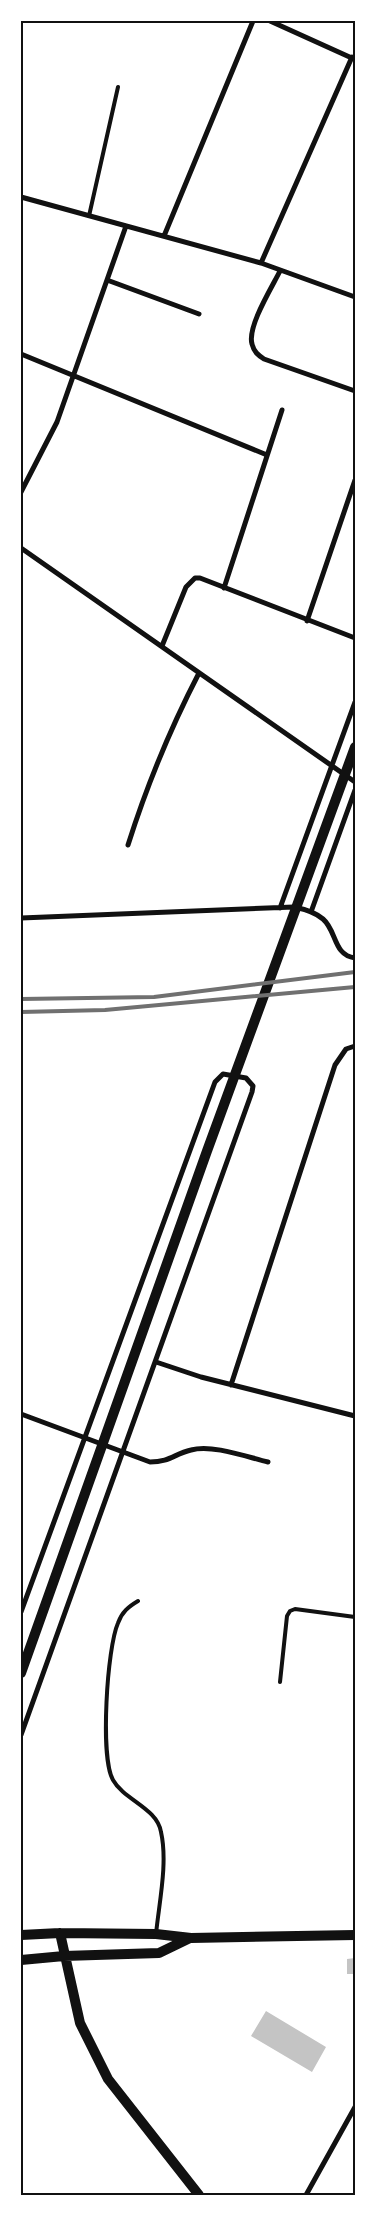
<svg xmlns="http://www.w3.org/2000/svg" width="376" height="2216" viewBox="0 0 376 2216" font-family="Roboto,sans-serif">
<style>
.building{fill:#c4c4c4}
.lines{fill:none;stroke-linecap:round;stroke-linejoin:round}
.service{stroke:#111;stroke-width:4}
.minor{stroke:#111;stroke-width:5}
.secondary{stroke:#111;stroke-width:10}
.rail{stroke:#707070;stroke-width:4}
.neatline{fill:none;stroke:#111;stroke-width:2}
</style>
<rect width="100%" height="100%" fill="#fff"/>
<path class="building" d="M355,1958V1974H347V1959Z
M266,2011L326,2047L312,2072L251,2036Z"/>
<g class="lines">
<path class="service" d="M89,216L118,87
M138,1601C128,1607 122,1612 118,1623C107,1648 100,1757 113,1780C124,1800 157,1808 161,1832C168,1863 159,1903 156,1934
M280,1682L287,1616L290,1611L295,1609L355,1617"/>
<path class="minor" d="M270,21L354,59
M21,197L261,263L355,297
M164,236L253,21
M261,263L352,57
M280,271C272,287 247,327 252,344C254,352 258,355 264,359L355,391
M107,280L199,314
M21,354L267,455
M21,492L57,422L126,226
M21,548L355,782
M224,588L282,410
M307,621L355,480
M162,646L186,587L195,578H200L355,638
M128,845C147,785 170,729 199,673
M280,908L355,702
M311,912L355,790
M21,918L294,907C304,909 315,912 323,919C337,931 333,955 355,958
M156,1362L201,1377L355,1416
M231,1385L335,1065L346,1049L355,1046
M21,1414L150,1462C170,1462 174,1454 191,1450C212,1444 247,1457 268,1462
M21,1612L215,1082L223,1074L246,1078L253,1086L252,1092L21,1735
M306,2195L355,2107"/>
<path class="secondary" d="M21,1673L207,1151L355,747
M60,1933L80,2023L108,2079L199,2195
M21,1935L60,1933L156,1934L191,1938L355,1935
M21,1960L64,1956L159,1953L190,1938"/>
<path class="rail" d="M21,999L154,997L355,972
M21,1012L105,1010L355,987"/>
</g>
<rect width="376" height="2216" fill="none" stroke="#ffffff" stroke-width="45"/>
<rect x="22" y="22" width="332" height="2172" class="neatline"/>
</svg>
